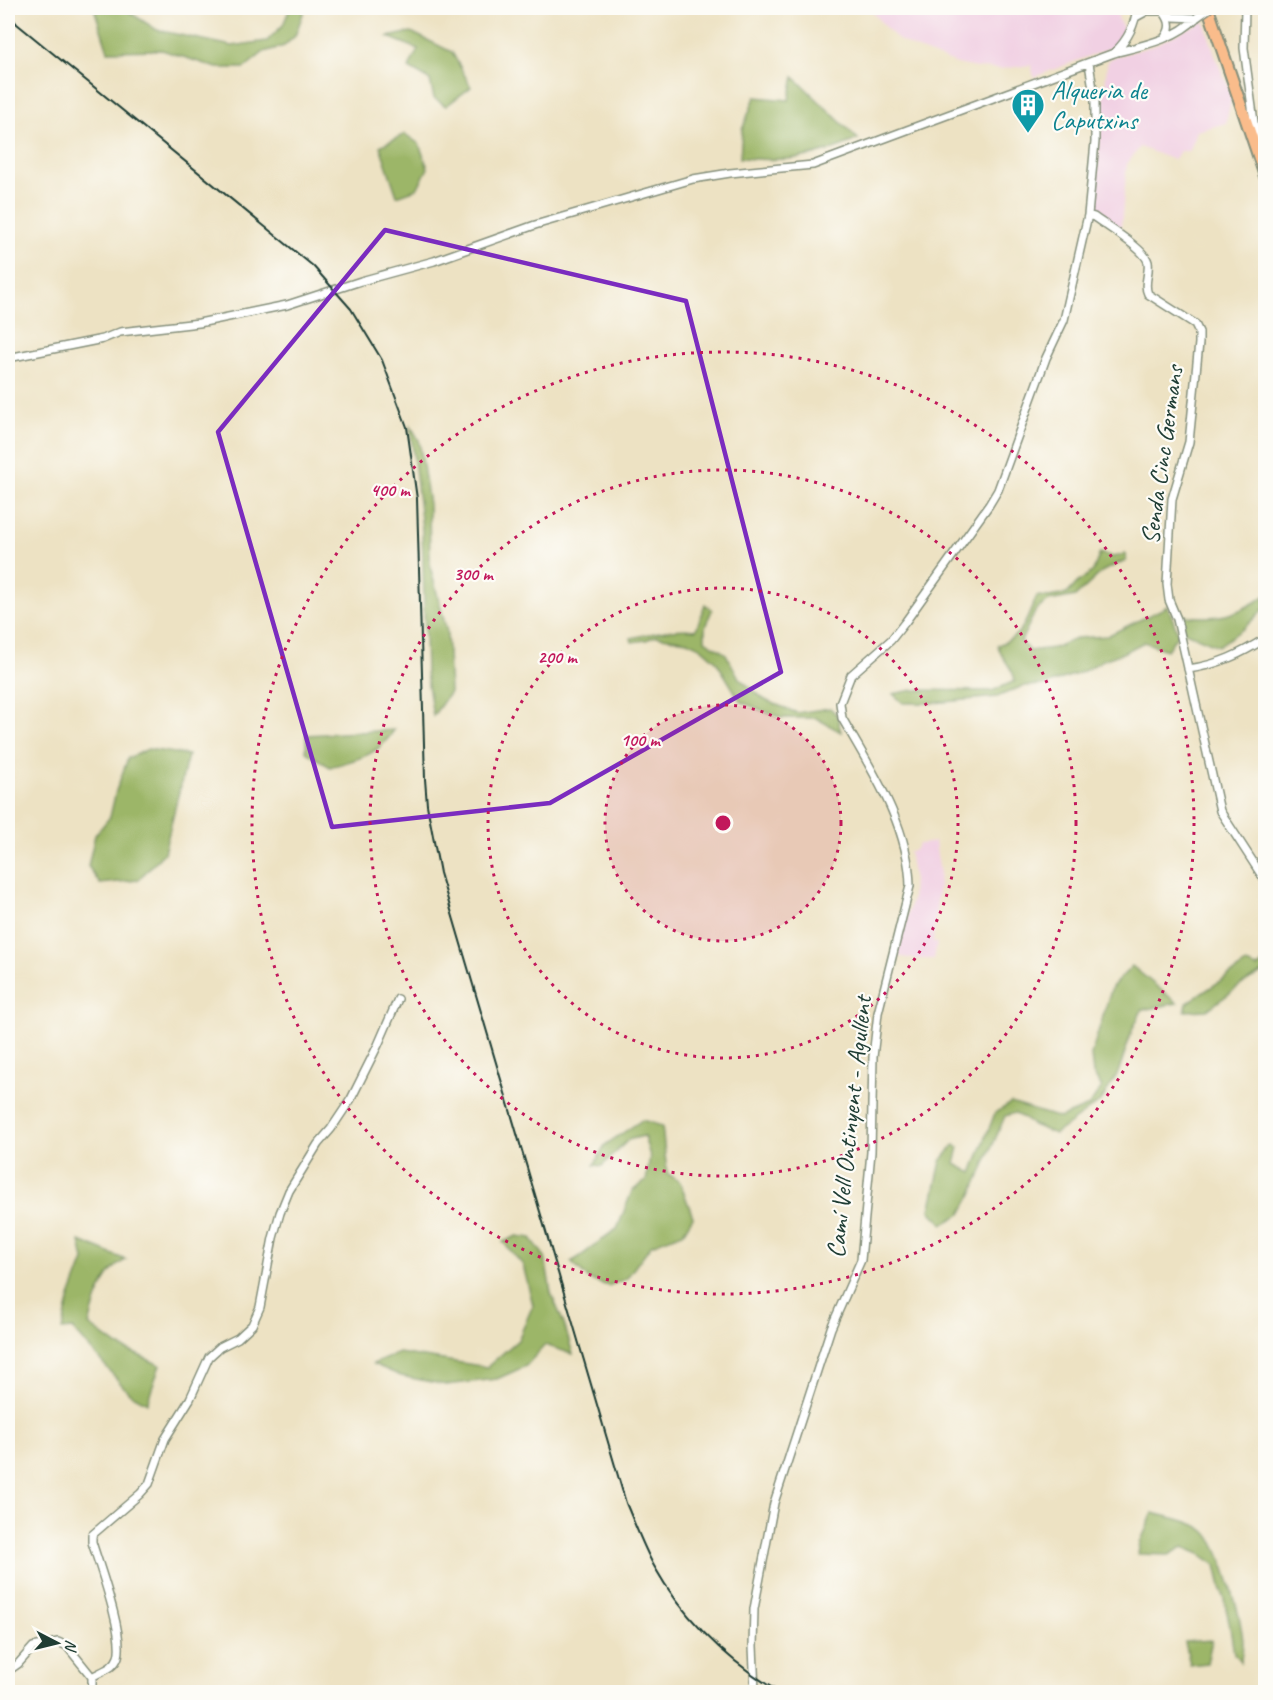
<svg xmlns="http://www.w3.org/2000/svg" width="1273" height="1700" viewBox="0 0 1273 1700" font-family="Caveat,sans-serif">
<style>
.built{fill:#f1d0e3}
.forest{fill:#9cb667;stroke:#5e7a4e;stroke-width:1.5}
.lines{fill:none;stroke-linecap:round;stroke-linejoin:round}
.minor-casing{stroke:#86907c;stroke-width:10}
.primary-casing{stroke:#86907c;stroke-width:14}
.minor{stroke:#fff;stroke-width:7}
.primary{stroke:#fabc8b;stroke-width:10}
.rail{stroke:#1f3d34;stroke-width:2}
.minor-bridge-casing{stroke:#86907c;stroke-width:10;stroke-linecap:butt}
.minor-bridge{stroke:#fff;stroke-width:7}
.marked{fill:none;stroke:#7b2cbf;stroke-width:4.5;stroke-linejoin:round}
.ring{fill:none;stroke:#c2185b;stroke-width:3;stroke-dasharray:3 6}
.labels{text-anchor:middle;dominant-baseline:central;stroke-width:4.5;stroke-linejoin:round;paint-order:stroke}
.culture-label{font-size:26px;fill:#0d838f;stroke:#fdfcf7;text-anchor:start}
.street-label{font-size:26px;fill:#1f3d34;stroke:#fdfcf7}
.centre{fill:#c2185b;stroke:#fdfcf7;stroke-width:3}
.ring-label{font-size:18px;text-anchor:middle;font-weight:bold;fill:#c2185b;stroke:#fdfcf7;stroke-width:4.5;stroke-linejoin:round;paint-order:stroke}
</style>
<rect width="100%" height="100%" fill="#fdfcf7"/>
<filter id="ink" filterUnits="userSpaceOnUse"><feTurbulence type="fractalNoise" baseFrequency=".0167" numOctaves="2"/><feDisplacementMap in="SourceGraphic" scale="12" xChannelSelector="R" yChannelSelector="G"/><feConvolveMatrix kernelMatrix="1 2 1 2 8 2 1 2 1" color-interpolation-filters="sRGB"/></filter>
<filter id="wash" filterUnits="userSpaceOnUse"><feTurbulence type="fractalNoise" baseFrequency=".008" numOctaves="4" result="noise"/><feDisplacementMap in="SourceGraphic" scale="24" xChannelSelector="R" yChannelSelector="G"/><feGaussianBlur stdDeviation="1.35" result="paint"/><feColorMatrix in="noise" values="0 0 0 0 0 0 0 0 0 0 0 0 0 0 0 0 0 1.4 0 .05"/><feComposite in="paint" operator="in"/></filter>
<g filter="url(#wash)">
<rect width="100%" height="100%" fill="#ede2c3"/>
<path class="built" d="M869,8H965L966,13L969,14L985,8H1117L1119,21L1123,27L1119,41L1113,47L1034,77L1031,65L1001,69L977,68L957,64L913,47L899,40L885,27Z
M1204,21L1217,61L1232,95L1226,123L1197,131L1189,151H1180L1174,160L1140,147L1127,164L1121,226L1119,228L1093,212L1107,65L1109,59L1152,46Z
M935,842L940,873L933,942L937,943L934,959H914L896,956L912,899L913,875L909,851H914L919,844Z"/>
<path class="forest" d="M94,8H123L157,30L232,46L267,41L283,25L290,8H305L295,36L284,46L264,52L244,68H217L162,50L108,51Z
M411,32L452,52L471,87L446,106L434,98L430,80L409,68L418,49L388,37Z
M794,77L858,139C815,159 787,162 740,158L742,130L755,97L789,100Z
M405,134L419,144L428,168L417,189L397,196L380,146Z
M410,425L419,440L429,504L430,566L447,632L450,692L433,716L426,673L422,528Z
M1100,553L1113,557L1125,554L1126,560L1103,571L1076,596L1049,601L1036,610L1021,641L1029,651L1054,648L1077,638L1107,636L1168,606L1178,634L1167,650L1144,642L1125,652L1103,660L1084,671L1046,685L1023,686L997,697L933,703H903L893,694L913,690L992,691L1015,681C1013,665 1001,661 998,645C1026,635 1025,620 1037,596L1049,597L1067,594L1077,583L1093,571Z
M1265,596V608L1243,629L1218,646L1183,631L1182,616C1220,619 1233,617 1265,596Z
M705,604L712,610L705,627V640L726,654L739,678L765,700L797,713L830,708L837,715L841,732L816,718H781L741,702L716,661L700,647L687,641L656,636L646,640L632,642L631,638C652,634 674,627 696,630Z
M394,730C378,756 358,759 330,767L306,752V735Z
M148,749L188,755L164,853L138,880L100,884L88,866L95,835L110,817L116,791L128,758Z
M1265,961V971L1241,985L1207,1010L1185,1011L1187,1003L1246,964L1257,968Z
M1132,966L1177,1003L1142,1010L1133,1028L1118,1073L1101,1101L1055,1134L1033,1125L1015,1113L1005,1116L972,1194L961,1214L943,1224L930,1211L941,1161L954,1145L959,1147L955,1164L972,1173L995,1113L1011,1103L1060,1118L1089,1106L1102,1087L1093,1074L1091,1055L1112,987Z
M642,1120L662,1126L667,1173L680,1182L693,1217L683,1233L651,1245L626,1279L608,1286L590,1280L571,1262C588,1253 600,1239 617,1229L632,1191L646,1181L650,1156L644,1136L628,1140L602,1166L594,1165L605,1145Z
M517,1236L531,1238L545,1257L551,1293L564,1324L573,1354L545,1345L526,1366L497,1379L446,1385L401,1376L373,1364L399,1353L487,1367L518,1340L533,1305L523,1265L503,1242Z
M80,1241L126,1260C105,1269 94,1304 89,1325L118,1346L160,1365L147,1403L129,1393L73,1329L62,1330L70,1297L84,1260Z
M1153,1513C1168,1517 1193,1521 1205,1531C1222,1545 1242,1621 1243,1643C1243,1649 1241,1656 1241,1662L1234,1654L1229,1621L1216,1565L1200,1554L1183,1547L1169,1555L1138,1554L1140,1543Z
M1212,1640L1207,1663L1190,1665L1185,1642Z"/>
</g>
<g filter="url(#ink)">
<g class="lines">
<g class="minor-casing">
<path id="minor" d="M1156,8L1173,17L1196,18
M1245,8L1244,48L1256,137
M1165,14C1171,22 1171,29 1165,37
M1136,17L1147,11H1159
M1116,51C1128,39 1135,24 1137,8
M1088,215L1094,217C1106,226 1145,249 1148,262C1150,273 1143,284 1148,294L1195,324L1199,332V343L1189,442L1172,499L1167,584L1169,600L1177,619L1220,811L1266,882
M8,358L103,339L120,332L199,323L287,305L361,281L434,261L535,225L693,179L730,173L813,165L1114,53C1141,46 1177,39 1196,18
M1188,669C1218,665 1241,654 1266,638
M8,1671L18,1664L33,1647L58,1642L67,1646L92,1677
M95,1692L92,1687V1677C101,1671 114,1669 118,1657C125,1636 99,1565 92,1542V1535L140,1494L149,1484L165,1439L190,1399L209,1357L220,1347L238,1338L252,1325L260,1307L273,1238L280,1213L289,1191L318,1144L331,1129L351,1099L378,1045L398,999
M755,1692L753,1646L754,1609L774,1503L831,1328L861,1260L871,1152L873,1057L878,1013L910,886C909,825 871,769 842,718L840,703L851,675L891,640L906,621L989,505L998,490L1046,358L1064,320L1088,215L1095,142V102L1089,63"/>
</g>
<g class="primary-casing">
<path id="primary" d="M1208,8L1266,179"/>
</g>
<use href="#minor" class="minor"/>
<use href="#primary" class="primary"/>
<path class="rail" d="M8,13L17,24L313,266L351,309L382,360L407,427L417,499L425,779L427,805L440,873L626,1503C635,1524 643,1546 654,1566C684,1620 727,1660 779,1692"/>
<g class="minor-bridge-casing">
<path id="minor-bridge" d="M1196,18L1210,8"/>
</g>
<use href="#minor-bridge" class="minor-bridge"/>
</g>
</g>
<path class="marked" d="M385,230L686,301L781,672L550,803L332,827L218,432Z"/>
<circle cx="723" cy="823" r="118" fill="#c2185b" fill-opacity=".12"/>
<g class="ring">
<circle cx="723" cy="823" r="118"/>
<circle cx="723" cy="823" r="235"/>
<circle cx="723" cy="823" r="353"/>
<circle cx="723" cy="823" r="471"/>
</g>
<defs>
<g id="building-pin" transform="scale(1.725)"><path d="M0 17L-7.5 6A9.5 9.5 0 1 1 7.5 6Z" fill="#0f9aa8" stroke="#fdfcf7"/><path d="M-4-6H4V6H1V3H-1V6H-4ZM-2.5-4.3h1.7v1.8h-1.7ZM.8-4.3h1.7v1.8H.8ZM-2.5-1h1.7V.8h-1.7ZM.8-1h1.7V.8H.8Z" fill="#fff"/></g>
</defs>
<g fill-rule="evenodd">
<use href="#building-pin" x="1028" y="105"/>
</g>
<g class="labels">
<g class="culture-label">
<text x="1051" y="90">Alqueria de<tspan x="1051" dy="30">Caputxins</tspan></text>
</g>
<g class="street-label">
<text transform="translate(1162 455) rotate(-82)">Senda Cinc Germans</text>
<text transform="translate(849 1127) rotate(-84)">Camí Vell Ontinyent - Agullent</text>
</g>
</g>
<circle cx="723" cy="823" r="9" class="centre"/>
<g class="ring-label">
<text x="390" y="496">400 m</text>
<text x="473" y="580">300 m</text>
<text x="557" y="663">200 m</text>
<text x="640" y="746">100 m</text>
</g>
<rect width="1273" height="1700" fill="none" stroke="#fdfcf7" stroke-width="30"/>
<g transform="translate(57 1643) rotate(97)" stroke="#fdfcf7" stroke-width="4.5" paint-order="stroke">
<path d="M0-4.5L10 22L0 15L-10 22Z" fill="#1f3d34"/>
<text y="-9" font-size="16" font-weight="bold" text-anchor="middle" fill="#1f3d34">N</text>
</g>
</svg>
